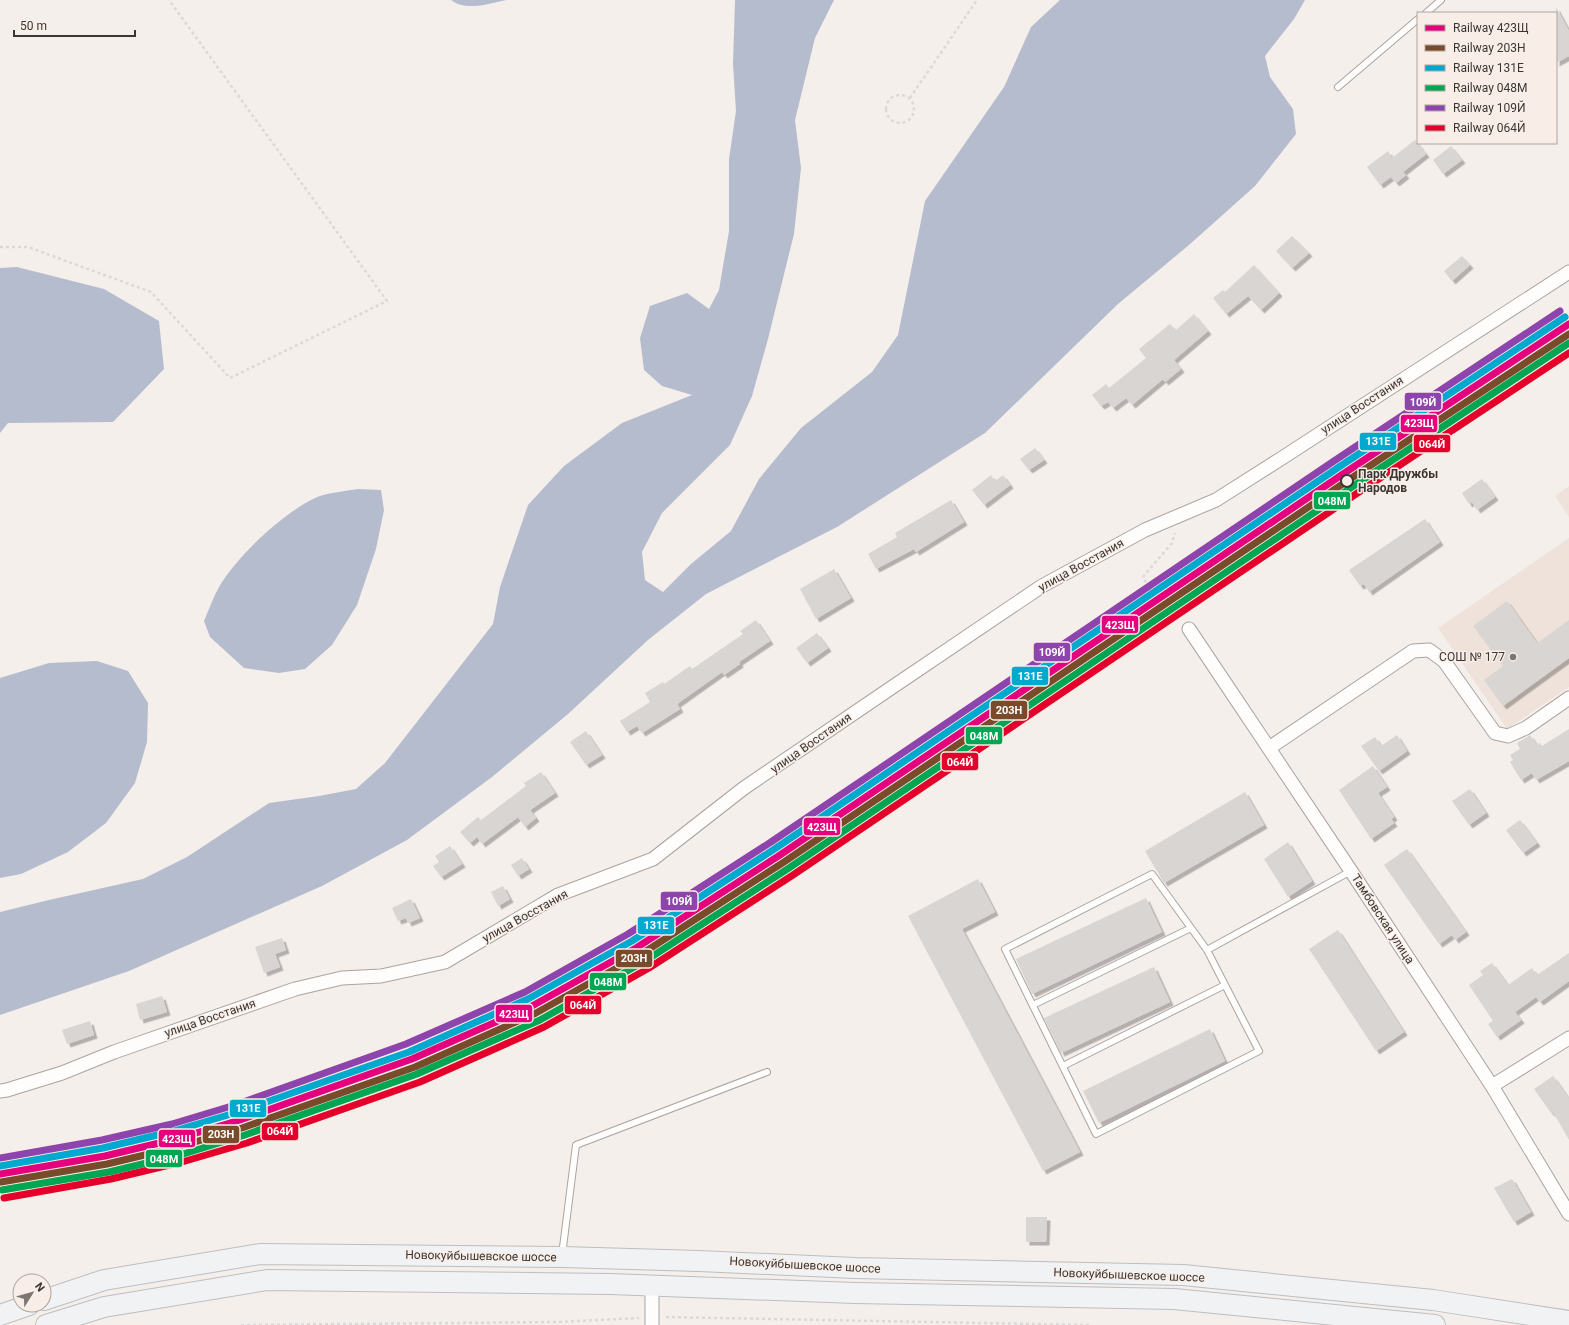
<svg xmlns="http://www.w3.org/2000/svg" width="1569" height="1325" viewBox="0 0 1569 1325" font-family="Roboto,sans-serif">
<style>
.built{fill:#eee2da}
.water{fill:#b5bcce}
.building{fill:#d9d5d2;filter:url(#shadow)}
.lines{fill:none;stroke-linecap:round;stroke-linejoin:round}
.service-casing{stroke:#a9a4a1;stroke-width:8}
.minor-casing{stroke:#a9a4a1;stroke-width:15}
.primary-casing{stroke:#bdbec2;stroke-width:22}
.path{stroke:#dbd9d8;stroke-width:2.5;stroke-dasharray:3 3;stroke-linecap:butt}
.service{stroke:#fefdfc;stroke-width:6}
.minor{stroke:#fefdfc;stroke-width:13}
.primary{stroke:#f1f2f4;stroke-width:20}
.rail-1-casing{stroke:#f9eee7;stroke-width:10}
.rail-2-casing{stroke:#f9eee7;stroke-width:10}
.rail-3-casing{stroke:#f9eee7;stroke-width:10}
.rail-4-casing{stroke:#f9eee7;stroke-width:10}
.rail-5-casing{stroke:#f9eee7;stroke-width:10}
.rail-6-casing{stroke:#f9eee7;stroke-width:10}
.rail-1{stroke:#e5007d;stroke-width:7}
.rail-2{stroke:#7a4b2a;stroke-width:7}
.rail-3{stroke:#00a9ce;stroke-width:7}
.rail-4{stroke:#00a651;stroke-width:7}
.rail-5{stroke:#8e44ad;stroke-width:7}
.rail-6{stroke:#e4002b;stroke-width:7}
.stop-dot{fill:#f9eee7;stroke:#3a3633;stroke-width:2}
.poi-dot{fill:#7b7773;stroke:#f9eee7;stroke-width:1.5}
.labels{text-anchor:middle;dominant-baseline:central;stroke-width:3;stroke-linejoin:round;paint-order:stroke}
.street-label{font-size:12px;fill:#3a3633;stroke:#f9eee7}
.stop-label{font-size:12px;font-weight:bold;fill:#3a3633;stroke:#f9eee7;text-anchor:start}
.poi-label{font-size:12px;fill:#3a3633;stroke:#f9eee7;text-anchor:end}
.line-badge{stroke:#f9eee7;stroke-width:1.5}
.badge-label{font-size:11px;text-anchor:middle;font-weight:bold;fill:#fff}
</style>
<defs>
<filter id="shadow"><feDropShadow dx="3.5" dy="3.5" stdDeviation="0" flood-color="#0004"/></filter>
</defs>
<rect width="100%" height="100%" fill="#f5efeb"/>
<path class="built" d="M1569,486V517L1555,496Z
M1569,538V687L1507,729L1438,628Z"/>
<path class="water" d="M451,0H507C490,3 466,12 451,0Z
M735,0H834L815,38L795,120L801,168L794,234L768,339L752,396L730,445L662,513L642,552L645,580L663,592L691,564L731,531L759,479L801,428L872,372L898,335L925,201L1004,87L1031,27L1060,0H1305L1294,19L1265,56L1270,77L1293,109L1296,134L1255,186L1189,245L1118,304L985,433L837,527L706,594L648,640L568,714L492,777L407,840L322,886L129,971L0,1015V912L49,900L143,879L187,857L269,803L319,796L356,789L385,763L493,624L500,587L528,505L564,466L622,423L692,395L662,386L644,370L640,338L650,306L687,293L709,309L719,290L729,231V159L736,111L733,64Z
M17,267L104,289L159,321L164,369L113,422L8,423L0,433V268Z
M358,489L381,490L384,510L376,549L357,605L332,645L305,669L279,673L244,668L210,637L204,621C209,609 213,598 219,587C237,556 283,513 315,498C325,493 346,491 358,489Z
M97,661L128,671L148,703L147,742L135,783L106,823L68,852L21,874L0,878V678L49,663Z"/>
<path class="building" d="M1556,7L1569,31V56L1556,63Z
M1415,140L1426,154L1403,172L1406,175L1396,183L1391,177L1380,185L1367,167L1388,151L1392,158Z
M1451,146L1462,160L1443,174L1433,160Z
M1292,236L1309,253L1292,268L1276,251Z
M1462,256L1470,265L1452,281L1444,271Z
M1254,265L1279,293L1261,310L1248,296L1226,314L1213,298L1223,290L1225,292Z
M1194,314L1208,331L1174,360L1181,369L1165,382L1163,379L1132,405L1126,398L1113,408L1108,402L1101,406L1092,395L1106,384L1109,388L1146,358L1139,349L1170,324L1176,330Z
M1035,448L1044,460L1029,470L1020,459Z
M991,475L995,481L1003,475L1010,485L984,505L972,490Z
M1482,479L1495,497L1477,510L1472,502L1469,504L1462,493Z
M951,500L964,522L916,552L914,549L876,569L868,554L897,537L895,533Z
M1425,519L1440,542L1369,592L1364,584L1360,586L1349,570Z
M834,569L851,598L816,619L800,589Z
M1507,601L1537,643L1569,620V658L1503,706L1484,680L1503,666L1473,626Z
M756,620L770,641L739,662L740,664L724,675L722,672L677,704L680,709L642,733L637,726L627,732L620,721L650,702L645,693L663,682L664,684L690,666L692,669L743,634L740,631Z
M817,633L828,648L807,663L796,648Z
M1569,729V761L1536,780L1532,773L1521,780L1510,762L1513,760L1510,755L1520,749L1517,743L1530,735L1537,745L1540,743L1542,746Z
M586,731L602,755L586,765L570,742Z
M1397,735L1407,751L1379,771L1361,746L1375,737L1381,746Z
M1373,766L1387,787L1378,793L1394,817L1391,819L1394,823L1371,839L1339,790Z
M541,772L555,793L530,810L536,818L525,827L518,817L482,844L477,837L470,843L460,832L478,817L481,820L526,786L524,783Z
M1470,789L1486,813L1469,825L1452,801Z
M1245,792L1264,825L1164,883L1145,851Z
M1520,820L1537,843L1523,853L1506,830Z
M1288,842L1312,881L1288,897L1264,859Z
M450,846L462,864L441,877L433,866L439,862L435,856Z
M1407,849L1466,932L1455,940L1452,935L1439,944L1384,865Z
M522,858L529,869L518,876L511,865Z
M978,879L995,912L962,929L1080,1152L1043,1171L908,916Z
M503,886L510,899L498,906L491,892Z
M1146,898L1162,932L1032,994L1016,959Z
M411,899L420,918L408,923L406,918L398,921L392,908Z
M1338,930L1404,1032L1376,1051L1309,949Z
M282,938L286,950L275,954L280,967L264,973L255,947Z
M1569,953V981L1540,1002L1536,997L1515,1012L1521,1020L1497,1037L1488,1024L1493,1021L1469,985L1483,975L1480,971L1492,963L1508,985L1532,968L1537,975Z
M1154,967L1170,1002L1061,1053L1044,1018Z
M162,996L167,1012L140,1020L136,1004Z
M90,1021L94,1035L67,1044L62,1030Z
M1210,1029L1225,1061L1099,1123L1083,1091Z
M1553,1076L1569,1099V1140L1553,1112L1551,1113L1534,1089Z
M1512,1179L1531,1212L1514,1222L1494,1188Z
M1026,1217H1047L1046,1242H1026Z"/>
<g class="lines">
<g class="service-casing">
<path id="service" d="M1426,13L1441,0
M1338,87L1418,19
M1207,950L1259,1051L1096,1134L1005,949L1152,874L1207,950L1351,871
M1033,1005L1191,928
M1063,1066L1225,985
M562,1255L576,1145L767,1072"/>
</g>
<g class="minor-casing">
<path id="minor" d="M1189,629L1351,871L1492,1086L1569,1214
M1269,748L1413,651L1429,650L1444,661L1495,733L1508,736L1526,728L1569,698
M1492,1086L1569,1038
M0,1091L7,1090L62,1073L114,1052L295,989L342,978L381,976L445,962L558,895L653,859L744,788L891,688L1042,586L1145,530L1216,500L1282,458L1569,272
M652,1325V1286"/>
</g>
<g class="primary-casing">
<path id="primary" d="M44,1300L104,1280L260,1254L562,1257L699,1261L855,1268L1183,1275L1433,1300L1569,1321
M0,1315L29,1305
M46,1325L104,1307L267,1280L610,1284L855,1293L1174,1299L1435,1325"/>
</g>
<path class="path" d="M886 109a14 14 0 1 1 28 0a14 14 0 1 1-28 0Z
M910,98L977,0
M0,247H28L151,292L230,378L387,301L169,0
M1165,613L1157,602L1143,577L1172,543L1175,533
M666,1317L1089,1325
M241,1325L557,1322L639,1318"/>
<use href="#service" class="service"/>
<use href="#minor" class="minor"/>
<use href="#primary" class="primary"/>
<g class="rail-1-casing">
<path id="rail-1" d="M0,1174L105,1156L176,1139L240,1120L412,1059L532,1006L636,948L780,855L1343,474L1569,324"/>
</g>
<g class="rail-2-casing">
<path id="rail-2" d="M1,1182L107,1164L178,1147L242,1128L415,1067L536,1013L640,955L784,862L1347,481L1569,334"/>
</g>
<g class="rail-3-casing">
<path id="rail-3" d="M0,1166L103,1148L174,1131L238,1112L409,1052L528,999L632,941L776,848L1339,467L1565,317"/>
</g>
<g class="rail-4-casing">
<path id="rail-4" d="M2,1190L109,1172L180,1155L245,1135L417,1074L540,1020L645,961L789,868L1352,487L1569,343"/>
</g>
<g class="rail-5-casing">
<path id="rail-5" d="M0,1158L102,1140L172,1124L235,1105L406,1044L525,992L628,934L771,842L1334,461L1560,311"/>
</g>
<g class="rail-6-casing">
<path id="rail-6" d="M4,1198L111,1179L182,1162L247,1143L420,1082L544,1027L649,968L793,875L1356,494L1569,353"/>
</g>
<use href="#rail-1" class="rail-1"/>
<use href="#rail-2" class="rail-2"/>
<use href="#rail-3" class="rail-3"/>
<use href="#rail-4" class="rail-4"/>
<use href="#rail-5" class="rail-5"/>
<use href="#rail-6" class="rail-6"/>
</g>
<circle class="stop-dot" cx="1347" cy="481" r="6"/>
<circle class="poi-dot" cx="1513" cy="657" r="4"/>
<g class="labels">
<g class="street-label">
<text transform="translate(1362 405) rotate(-33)">улица Восстания</text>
<text transform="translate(1081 565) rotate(-29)">улица Восстания</text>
<text transform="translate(811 743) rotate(-35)">улица Восстания</text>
<text transform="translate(525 916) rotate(-29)">улица Восстания</text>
<text transform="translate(1383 919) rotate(57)">Тамбовская улица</text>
<text transform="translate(210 1018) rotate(-19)">улица Восстания</text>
<text transform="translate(481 1256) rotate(1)">Новокуйбышевское шоссе</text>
<text transform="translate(805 1265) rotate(3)">Новокуйбышевское шоссе</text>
<text transform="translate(1129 1275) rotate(2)">Новокуйбышевское шоссе</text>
</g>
<g class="stop-label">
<text x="1358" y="474">Парк Дружбы<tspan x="1358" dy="14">Народов</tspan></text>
</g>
<g class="poi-label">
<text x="1505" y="657">СОШ № 177</text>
</g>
</g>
<g class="line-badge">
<rect x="1404" y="392" width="38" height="19" rx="4" fill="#8e44ad"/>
<rect x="1400" y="414" width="38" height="19" rx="4" fill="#e5007d"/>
<rect x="1359" y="432" width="38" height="19" rx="4" fill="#00a9ce"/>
<rect x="1413" y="434" width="38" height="19" rx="4" fill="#e4002b"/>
<rect x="1313" y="491" width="38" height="19" rx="4" fill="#00a651"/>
<rect x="1101" y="615" width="38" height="19" rx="4" fill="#e5007d"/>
<rect x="1033" y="642" width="38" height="20" rx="4" fill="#8e44ad"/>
<rect x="1011" y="666" width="38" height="20" rx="4" fill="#00a9ce"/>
<rect x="990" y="700" width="38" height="20" rx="4" fill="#7a4b2a"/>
<rect x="965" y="726" width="38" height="19" rx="4" fill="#00a651"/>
<rect x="941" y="752" width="38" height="19" rx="4" fill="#e4002b"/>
<rect x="803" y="817" width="38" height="19" rx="4" fill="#e5007d"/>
<rect x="660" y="891" width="38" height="20" rx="4" fill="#8e44ad"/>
<rect x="637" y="916" width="38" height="19" rx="4" fill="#00a9ce"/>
<rect x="615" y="949" width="38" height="19" rx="4" fill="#7a4b2a"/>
<rect x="589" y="972" width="38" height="19" rx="4" fill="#00a651"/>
<rect x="564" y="995" width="38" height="20" rx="4" fill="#e4002b"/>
<rect x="495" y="1004" width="38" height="19" rx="4" fill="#e5007d"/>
<rect x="229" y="1099" width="38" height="19" rx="4" fill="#00a9ce"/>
<rect x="261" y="1122" width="38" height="19" rx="4" fill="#e4002b"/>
<rect x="202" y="1125" width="38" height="19" rx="4" fill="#7a4b2a"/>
<rect x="158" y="1129" width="38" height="19" rx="4" fill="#e5007d"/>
<rect x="145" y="1149" width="38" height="19" rx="4" fill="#00a651"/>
</g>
<g class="badge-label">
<text x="1423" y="406">109Й</text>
<text x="1419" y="427">423Щ</text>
<text x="1378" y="445">131Е</text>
<text x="1432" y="448">064Й</text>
<text x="1332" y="505">048М</text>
<text x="1120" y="629">423Щ</text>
<text x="1052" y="656">109Й</text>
<text x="1030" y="680">131Е</text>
<text x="1009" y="714">203Н</text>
<text x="984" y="740">048М</text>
<text x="960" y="766">064Й</text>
<text x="822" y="831">423Щ</text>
<text x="679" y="905">109Й</text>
<text x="656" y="929">131Е</text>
<text x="634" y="962">203Н</text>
<text x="608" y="986">048М</text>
<text x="583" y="1009">064Й</text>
<text x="514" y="1018">423Щ</text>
<text x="248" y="1112">131Е</text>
<text x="280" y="1135">064Й</text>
<text x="221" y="1138">203Н</text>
<text x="177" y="1143">423Щ</text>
<text x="164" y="1163">048М</text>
</g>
<rect x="1417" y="12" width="140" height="132" fill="#f9eee7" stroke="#ada49f"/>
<rect x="1425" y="25" width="20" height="6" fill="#e5007d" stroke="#ada49f"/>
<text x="1453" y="32" font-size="12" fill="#3a3633">Railway 423Щ</text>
<rect x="1425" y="45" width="20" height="6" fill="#7a4b2a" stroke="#ada49f"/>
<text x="1453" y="52" font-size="12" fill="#3a3633">Railway 203Н</text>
<rect x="1425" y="65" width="20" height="6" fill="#00a9ce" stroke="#ada49f"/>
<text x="1453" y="72" font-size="12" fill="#3a3633">Railway 131Е</text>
<rect x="1425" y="85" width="20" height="6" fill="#00a651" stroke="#ada49f"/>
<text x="1453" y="92" font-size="12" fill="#3a3633">Railway 048М</text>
<rect x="1425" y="105" width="20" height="6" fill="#8e44ad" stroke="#ada49f"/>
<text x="1453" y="112" font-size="12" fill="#3a3633">Railway 109Й</text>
<rect x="1425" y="125" width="20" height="6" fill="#e4002b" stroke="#ada49f"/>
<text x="1453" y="132" font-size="12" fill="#3a3633">Railway 064Й</text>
<g transform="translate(32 1293) rotate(53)"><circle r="19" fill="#f9eee7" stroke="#ada49f"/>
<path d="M0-3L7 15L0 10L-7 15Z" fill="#7b7773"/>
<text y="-6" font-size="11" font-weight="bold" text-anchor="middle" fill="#3a3633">N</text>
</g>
<path d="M14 30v6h121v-6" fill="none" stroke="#3a3633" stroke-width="2"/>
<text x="20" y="30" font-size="12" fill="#3a3633" stroke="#f9eee7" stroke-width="3" paint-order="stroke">50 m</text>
</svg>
